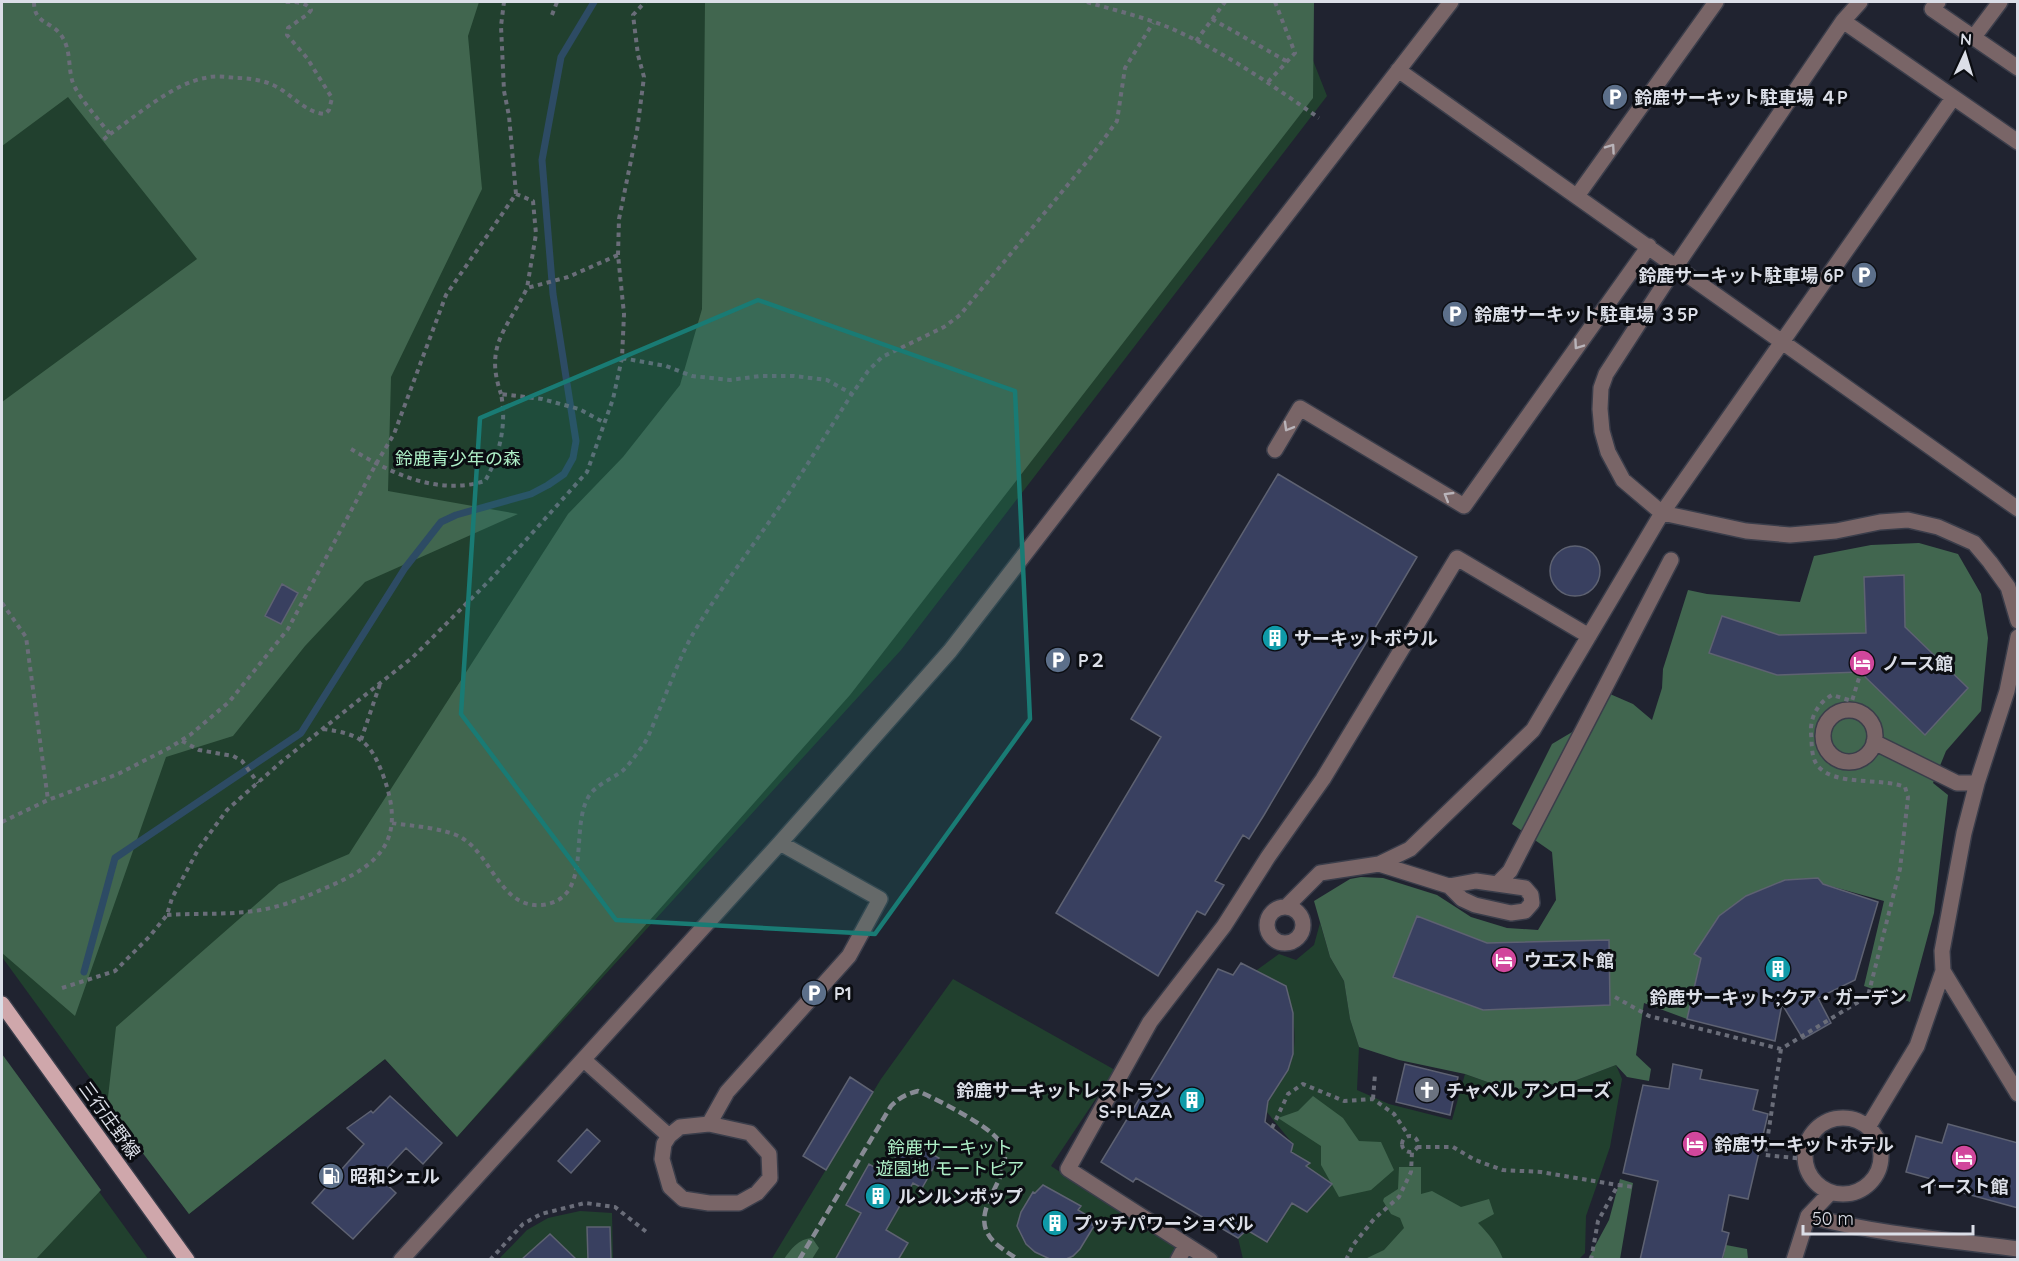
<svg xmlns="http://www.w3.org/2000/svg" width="2019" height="1261" viewBox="0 0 2019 1261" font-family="Quicksand,'Noto Sans JP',sans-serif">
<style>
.green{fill:#21402e}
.forest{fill:#41664f}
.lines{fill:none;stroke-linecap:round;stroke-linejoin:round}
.stream{stroke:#2d4b64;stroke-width:7}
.building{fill:#394060;stroke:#5e6272;stroke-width:1.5}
.minor-casing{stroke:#3a3d4a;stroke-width:18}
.major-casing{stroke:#3a3d4a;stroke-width:18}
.path{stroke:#6a6d79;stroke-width:4;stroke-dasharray:4.5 4.5;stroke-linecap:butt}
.minor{stroke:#796567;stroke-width:15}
.major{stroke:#cfa7ab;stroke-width:15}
.rail{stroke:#878a94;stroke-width:4.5;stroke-dasharray:9 4.5;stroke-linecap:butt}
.oneway{stroke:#b9b4ba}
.marked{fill:#197b74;fill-opacity:0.2;stroke:#197b74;stroke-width:4.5;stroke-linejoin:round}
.labels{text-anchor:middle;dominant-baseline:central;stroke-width:6;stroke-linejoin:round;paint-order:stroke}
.poi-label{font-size:18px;font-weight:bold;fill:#dbdee7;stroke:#0b0d12;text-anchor:start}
.park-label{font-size:18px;fill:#aeefc7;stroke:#0b0d12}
.street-label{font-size:18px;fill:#dbdee7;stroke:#0b0d12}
</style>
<rect width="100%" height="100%" fill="#202330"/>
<path class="green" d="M2,2H1290L1327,96L901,650L457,1137L385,1059L189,1214L2,957Z
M1320,923L1330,957L1344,981L1350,1019L1359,1047L1357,1090L1389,1104L1452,1120L1465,1074L1510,1090L1574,1081L1616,1065L1622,1079L1610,1147L1586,1216L1585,1253L1579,1259H1243L1238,1238L1247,1230L1268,1242L1292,1203L1307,1211L1332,1184L1306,1166L1310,1163L1291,1152L1293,1144L1266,1111C1269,1095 1281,1084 1288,1070C1300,1043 1293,1013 1286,986L1246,978L1279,954L1296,960L1314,945Z
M953,979L1115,1070L1051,1166L1194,1259L771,1260L881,1079Z
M2,1058L148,1259H2Z
M580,1211L612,1213L613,1259L498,1260L527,1230L548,1218Z"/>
<path class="forest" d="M2,2H479L468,36L482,189L391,377L388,491L518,514L365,582L305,646L233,736L166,757L75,1016L2,953V402L197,259L68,97L2,146Z
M705,2H1314L1313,98L850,695L457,1137L385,1059L189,1214L107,1106L116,1027L279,884L349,854L568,514L623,457L680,385L702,309Z
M1919,543L1958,554L1981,594L1988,638L1981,711L1946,751L1933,783L1948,795L1934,913L1910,1002L1864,986L1884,901L1823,884L1818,878L1785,880L1746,896L1719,916L1695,954L1701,958L1687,1019L1644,1003L1636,1055L1651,1069L1649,1081L1627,1077L1616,1065L1574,1081L1510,1090L1465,1074L1399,1060L1359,1047L1350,1019L1344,981L1330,957L1314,901L1350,879L1361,877L1383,878L1437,895L1471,917L1507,928L1538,930L1556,900L1552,852L1512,824L1552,744L1589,722L1610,694L1633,704L1652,720L1662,688L1663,669L1688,590L1707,594L1800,602L1814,556L1871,545Z
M2,1054L101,1190L36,1259H2Z
M1313,1096L1343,1118L1359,1141L1381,1142L1394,1170L1371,1190L1339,1197L1321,1165V1146L1278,1118L1298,1111Z
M1399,1167H1421V1194L1432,1191L1461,1207L1489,1199L1494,1214L1478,1223C1489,1234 1497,1244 1503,1259H1365L1384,1250L1404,1228L1400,1218L1391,1214L1383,1201L1384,1198L1398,1189Z
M1620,1179L1633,1183L1620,1259H1588L1609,1220Z
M812,1238L819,1248L812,1259H784C791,1249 798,1239 812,1238Z
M1726,1245L1747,1249L1748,1259H1723Z"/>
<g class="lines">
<path class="stream" d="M84,972L115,858L301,733L405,568L441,522L456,515L531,494L548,485L564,474L573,458L576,441L553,294L542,160L561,57L594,2"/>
</g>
<path class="building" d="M1278,474L1417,557L1264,815L1249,839L1243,835L1215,881L1224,885L1205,915L1197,911L1158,976L1056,913L1161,737L1131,719Z
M1550 571a25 25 0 1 1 50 0a25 25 0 1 1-50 0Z
M1904,575L1905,627L1968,688L1925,735L1860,672L1777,675L1709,653L1722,616L1779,635L1866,633L1864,577Z
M282,584L298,593L281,624L265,616Z
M1818,878L1823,884L1878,902L1855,980L1818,998L1831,1023L1803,1039L1782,1004L1775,1041L1687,1019L1701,958L1694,954L1719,916L1746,896L1785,880Z
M1417,916L1487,943L1609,940L1610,1005L1483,1010L1393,977Z
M1241,963L1286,986L1293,1013V1054L1288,1070L1268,1101L1265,1122L1293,1144L1291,1152L1310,1163L1306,1166L1332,1184L1307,1212L1292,1203L1267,1242L1247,1230L1238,1238L1136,1178L1133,1182L1101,1162L1218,969L1233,975Z
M1405,1064L1458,1077L1450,1115L1396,1102Z
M1673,1064L1702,1070L1700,1079L1758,1090L1753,1110L1768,1114L1748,1199L1729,1195L1722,1231L1729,1233L1722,1260H1640L1658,1181L1623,1173L1643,1085L1669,1089Z
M850,1077L873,1092L826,1170L803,1156Z
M390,1096L442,1143L423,1164L406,1148L379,1177L396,1193L353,1239L312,1203L364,1144L347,1128L371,1111L373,1113Z
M1948,1124L2018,1143V1208L1934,1185L1935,1180L1906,1172L1916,1136L1942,1143Z
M587,1129L600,1141L571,1173L558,1161Z
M906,1139L939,1158L922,1188L913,1183L886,1230L908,1243L898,1260H835L861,1213L846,1205L869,1164L886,1174Z
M1043,1185L1081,1206L1078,1210L1095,1220L1092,1225L1094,1226L1080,1249L1073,1256L1064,1260H1052L1035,1252L1026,1244L1017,1226L1021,1212L1033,1192L1035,1193Z
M587,1227H610L611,1260H588Z
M550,1234L577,1260H521Z"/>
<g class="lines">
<g class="minor-casing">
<path id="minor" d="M1860,2L1843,21L1676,266L1606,374L1601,388L1600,409L1602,431L1608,452L1623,480L1662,513L1746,531L1790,535L1836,531L1880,522L1908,520L1938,527L1974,543L1990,562L2008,587L2018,621
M1938,2L1932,9L2018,68
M1843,21L2018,142
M1973,38L2000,2
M1398,70L2018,509
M1577,196L1716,2
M1275,450L1300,408L1464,506L1649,246
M1823 736a26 26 0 1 1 52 0a26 26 0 1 1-52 0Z
M1874,742L1957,783H1977
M1379,864L1449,886L1462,899L1475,905L1511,913L1525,911L1532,903L1531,895L1525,888L1476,881L1449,886
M1497,884L1510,871L1671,560
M1287,906L1320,873L1379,864L1410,849L1533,730L1662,513L1953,98
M1267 925a18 18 0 1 1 36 0a18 18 0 1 1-36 0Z
M1943,971L2018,1094
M584,1060L669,1136
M1805 1156a38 38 0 1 1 76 0a38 38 0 1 1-76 0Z
M709,1124L727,1092L849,956L880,899L780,843
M709,1124L750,1133L769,1154L770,1178L757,1193L739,1203H709L683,1199L670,1187L662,1159L664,1144L669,1136L680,1127Z
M1868,1127L1917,1046L1943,971L1942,951L1964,833L1977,783L2007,691L2018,637
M1808,1216L1831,1192
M401,1260L780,843L950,651L1451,2
M1178,1260L1186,1245
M1210,1260L1068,1169L1150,1022L1224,926L1268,857L1323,779L1457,558L1589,636
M1794,1260L1808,1216C1877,1234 1947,1240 2018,1249"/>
</g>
<g class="major-casing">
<path id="major" d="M2,1004L187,1260"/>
</g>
<path class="path" d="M34,2C34,24 51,21 61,35C71,49 68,65 72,80C76,95 100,121 110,134L103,140
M1087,2C1114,10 1144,17 1170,28C1223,51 1272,85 1319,118
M552,15L557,2
M1212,19L1288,62
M1196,41L1225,2
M1268,82L1295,53L1275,2
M110,134C136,116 174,83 205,78C215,75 226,77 237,78C249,78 262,80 273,85C291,93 305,113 325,114L329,110L332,98L307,58L287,35L288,28L308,14L311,10C306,1 293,2 284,2
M516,194L533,201L536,234L527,288
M618,255L619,219L637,131L644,77L638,55L633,15L645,2
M622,358L666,366L692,376L730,380L760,376H794L827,380L852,394L868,371L882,357L944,327L960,315L1090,158L1117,121L1125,68L1153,23
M351,449C391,473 437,496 485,481C500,455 507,423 501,394L542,399L579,409L605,423
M2,603L26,637L48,800
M361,740L380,684
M182,741L199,750L233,756L242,761L258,783
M2,822L48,800L118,774L169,748L190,735L229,702L288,629L376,464L394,434L446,295L516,194L509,116L504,91L501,26L504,2
M392,823C412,826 445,828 462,838C492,856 501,909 542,905C596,899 567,824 591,793C599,784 611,779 621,772C629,766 637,753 644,744C649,736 653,725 657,715C669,688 679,658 694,632C720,589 750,550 778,509C804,471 827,432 852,394
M167,915C196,913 226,915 254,911C278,908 301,899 323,889C381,865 407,840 383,775C370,741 360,734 323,729
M62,988L115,971L149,937L167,915L172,898L199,848L227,810L281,762L413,657L490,580L587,472L613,399L622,358L624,314L618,255L568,277L527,288C507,330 484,345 501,394
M1615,997L1649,1016L1781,1049L1868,996L1900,869L1908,797L1905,787C1880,777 1834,787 1817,765C1811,756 1812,744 1811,733C1810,717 1818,703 1832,695L1852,701L1859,678
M1781,1049L1765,1155L1805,1159
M1373,1099L1375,1074
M1272,1128L1288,1094L1303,1084L1344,1101L1373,1099L1394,1114L1409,1136
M1402 1144a8 8 0 1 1 16 0a8 8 0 1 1-16 0Z
M1417,1147H1453L1475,1160L1503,1170L1541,1172L1618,1185
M490,1260L523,1224L541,1214L585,1203L615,1207L649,1234
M1346,1260L1353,1245L1374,1219L1399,1197L1411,1172L1412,1152
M1591,1260L1598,1221L1618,1185L1634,1187"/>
<use href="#minor" class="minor"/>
<use href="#major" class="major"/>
<path class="rail" d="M799,1260L891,1106C900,1097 907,1094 918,1091C936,1099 990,1126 1000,1142C1023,1176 955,1213 1000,1247C1006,1252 1013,1256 1019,1260"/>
</g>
<defs><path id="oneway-chevron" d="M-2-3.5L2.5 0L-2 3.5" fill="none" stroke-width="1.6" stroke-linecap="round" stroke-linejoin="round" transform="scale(1.5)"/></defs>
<g class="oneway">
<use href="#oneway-chevron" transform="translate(1611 148) rotate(-55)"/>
<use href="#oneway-chevron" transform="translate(1578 345) rotate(125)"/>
<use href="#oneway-chevron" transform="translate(1288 427) rotate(120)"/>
<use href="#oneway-chevron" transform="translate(1448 496) rotate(-149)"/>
</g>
<path class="marked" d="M758,300L1015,391L1030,719L875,934L616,920L461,714L480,418Z"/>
<defs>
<g id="parking-disc" transform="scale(1.35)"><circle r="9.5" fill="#5c6f8a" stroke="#0b0d12"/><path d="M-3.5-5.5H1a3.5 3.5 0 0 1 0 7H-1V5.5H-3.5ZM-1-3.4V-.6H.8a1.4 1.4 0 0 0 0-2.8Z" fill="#fff"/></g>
<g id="building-disc" transform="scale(1.35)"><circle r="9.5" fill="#0f9aa8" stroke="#0b0d12"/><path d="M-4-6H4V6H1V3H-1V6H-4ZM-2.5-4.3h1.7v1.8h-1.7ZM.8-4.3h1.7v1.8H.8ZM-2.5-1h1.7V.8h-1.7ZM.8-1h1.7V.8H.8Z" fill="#fff"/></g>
<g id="hotel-disc" transform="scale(1.35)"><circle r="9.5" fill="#d1479c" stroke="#0b0d12"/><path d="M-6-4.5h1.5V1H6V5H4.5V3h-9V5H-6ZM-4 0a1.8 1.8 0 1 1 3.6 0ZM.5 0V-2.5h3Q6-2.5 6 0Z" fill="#fff"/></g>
<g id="church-disc" transform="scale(1.35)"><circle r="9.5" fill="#6b7280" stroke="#0b0d12"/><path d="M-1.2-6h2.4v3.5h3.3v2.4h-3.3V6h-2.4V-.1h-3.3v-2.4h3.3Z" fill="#fff"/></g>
<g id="fuel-disc" transform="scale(1.35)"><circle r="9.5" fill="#5c6f8a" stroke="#0b0d12"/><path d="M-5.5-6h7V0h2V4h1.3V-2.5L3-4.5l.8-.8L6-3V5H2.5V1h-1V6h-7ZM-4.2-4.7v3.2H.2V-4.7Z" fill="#fff"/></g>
</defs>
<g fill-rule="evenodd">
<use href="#parking-disc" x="1615" y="97"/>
<use href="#parking-disc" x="1864" y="275"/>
<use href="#parking-disc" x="1455" y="314"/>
<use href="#building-disc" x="1275" y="638"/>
<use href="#parking-disc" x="1058" y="660"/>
<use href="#hotel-disc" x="1862" y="663"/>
<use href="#hotel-disc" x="1504" y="960"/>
<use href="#building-disc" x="1778" y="969"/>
<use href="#parking-disc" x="814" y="993"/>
<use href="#church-disc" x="1427" y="1090"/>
<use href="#building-disc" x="1192" y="1100"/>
<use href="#hotel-disc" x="1695" y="1144"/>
<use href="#hotel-disc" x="1964" y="1158"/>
<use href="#fuel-disc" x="331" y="1176"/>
<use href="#building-disc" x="878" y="1196"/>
<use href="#building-disc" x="1055" y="1223"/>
</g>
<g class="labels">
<g class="poi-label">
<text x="1634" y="97">鈴鹿サーキット駐車場 ４P</text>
<text x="1844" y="275" text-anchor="end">鈴鹿サーキット駐車場 6P</text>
<text x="1474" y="314">鈴鹿サーキット駐車場 ３5P</text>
<text x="1294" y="638">サーキットボウル</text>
<text x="1078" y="660">P２</text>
<text x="1882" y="663">ノース館</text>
<text x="1524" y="960">ウエスト館</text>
<text x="834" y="993">P1</text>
<text x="1778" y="997" text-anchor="middle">鈴鹿サーキット;クア・ガーデン</text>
<text x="1172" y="1090" text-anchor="end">鈴鹿サーキットレストラン<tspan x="1172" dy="21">S-PLAZA</tspan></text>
<text x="1446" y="1090">チャペル アンローズ</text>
<text x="1714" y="1144">鈴鹿サーキットホテル</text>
<text x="350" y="1176">昭和シェル</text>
<text x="1964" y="1186" text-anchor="middle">イースト館</text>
<text x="898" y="1196">ルンルンポップ</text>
<text x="1074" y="1223">プッチパワーショベル</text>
</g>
<g class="park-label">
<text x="458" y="458">鈴鹿青少年の森</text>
<text x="950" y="1147">鈴鹿サーキット<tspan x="950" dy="21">遊園地 モートピア</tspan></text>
</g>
<g class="street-label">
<text transform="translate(110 1120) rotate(54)">三行庄野線</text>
</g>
</g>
<rect width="2019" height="1261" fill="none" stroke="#dbdee7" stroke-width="6"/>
<g transform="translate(1965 54) rotate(4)" stroke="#0b0d12" stroke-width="4.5" paint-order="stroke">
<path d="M0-4.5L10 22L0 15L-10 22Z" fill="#dbdee7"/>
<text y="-9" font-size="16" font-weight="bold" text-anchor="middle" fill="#dbdee7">N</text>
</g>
<path d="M1803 1225v9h170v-9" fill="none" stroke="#dbdee7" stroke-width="3"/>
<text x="1812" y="1225" font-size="18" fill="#dbdee7" stroke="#0b0d12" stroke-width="4.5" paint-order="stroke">50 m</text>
</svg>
